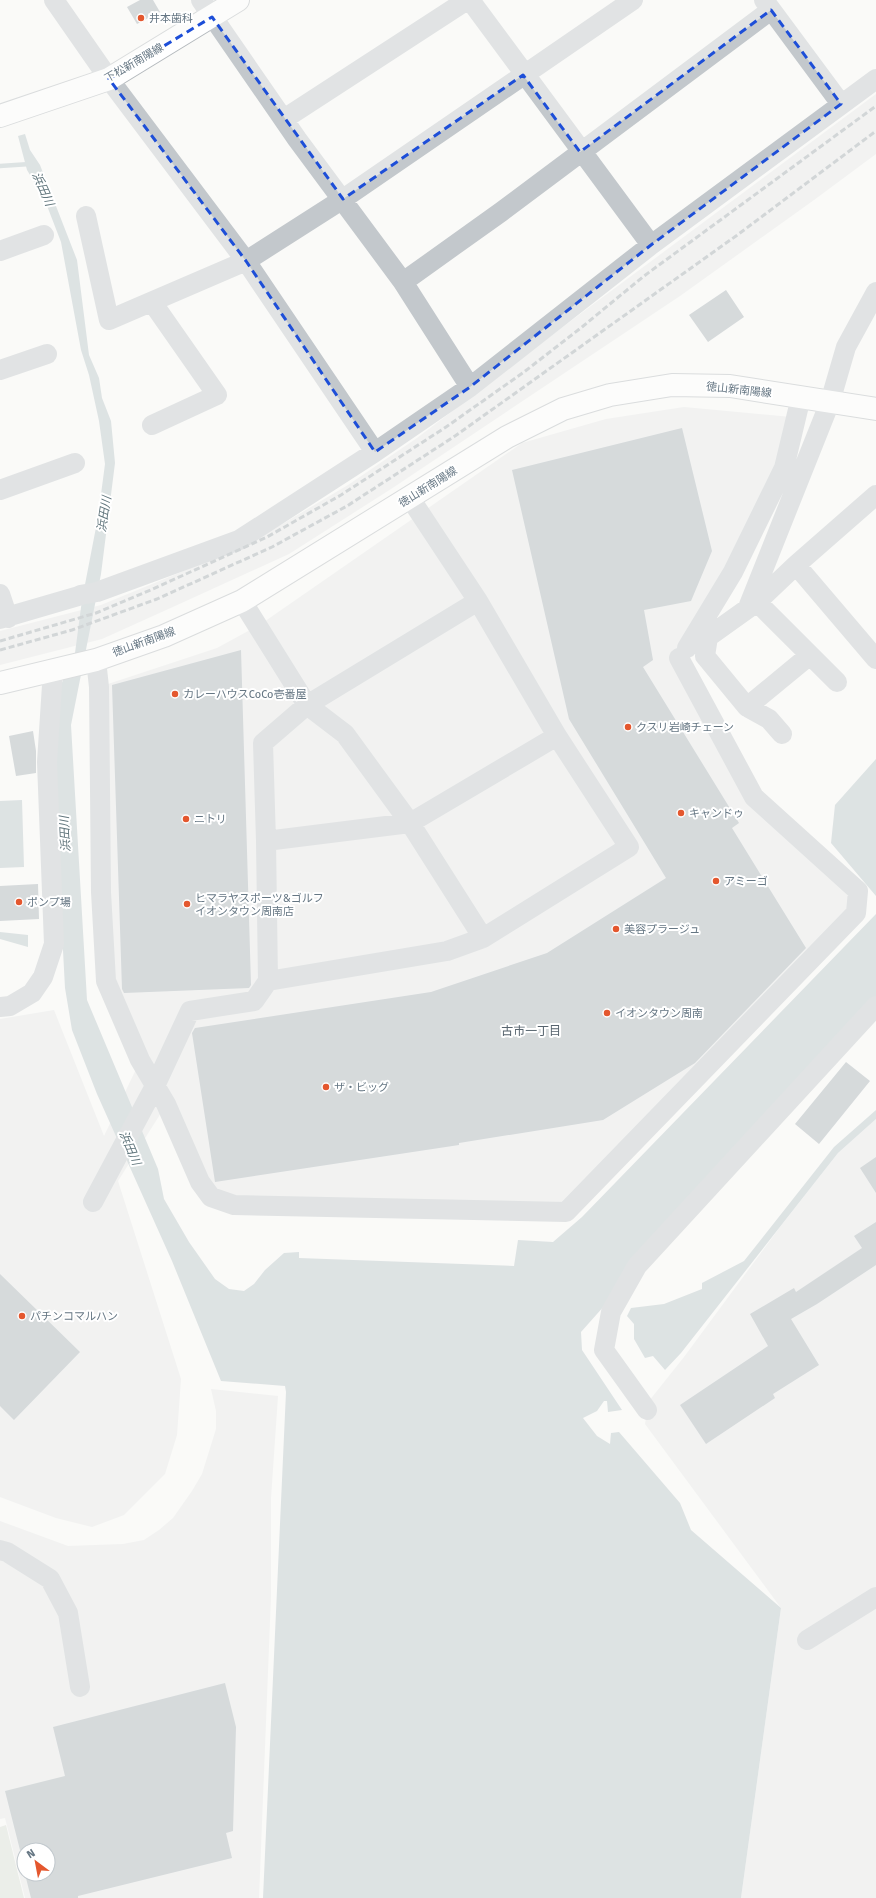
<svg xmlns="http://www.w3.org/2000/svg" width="876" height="1898" viewBox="0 0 876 1898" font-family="'Fira Sans','Noto Sans JP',sans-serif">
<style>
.built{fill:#e8e9e9;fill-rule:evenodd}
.green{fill:#dadfd7}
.water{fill:#bbc7cb}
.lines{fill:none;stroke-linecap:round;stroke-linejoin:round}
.stream{stroke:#bbc7cb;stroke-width:4.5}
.building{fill:#aab3b9}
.major-casing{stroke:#b5babe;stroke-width:24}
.minor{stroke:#c3c8cc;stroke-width:20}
.major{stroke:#fff;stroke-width:22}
.rail{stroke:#a2aab0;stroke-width:3;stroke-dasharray:6 3;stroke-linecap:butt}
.marked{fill:none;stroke:#1d4ed8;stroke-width:3;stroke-dasharray:8 5;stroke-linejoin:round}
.poi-dot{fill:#e4572e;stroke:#fff;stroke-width:1.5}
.labels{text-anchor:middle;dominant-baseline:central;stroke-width:4;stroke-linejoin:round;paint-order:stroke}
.poi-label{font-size:11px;fill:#657683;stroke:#fff;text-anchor:start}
.street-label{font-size:11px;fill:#657683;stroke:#fff}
.water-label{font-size:12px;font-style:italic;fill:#60757c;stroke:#fff}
.neighbourhood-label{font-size:12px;fill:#57646e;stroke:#fff}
</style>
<rect width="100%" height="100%" fill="#fafaf8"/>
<path class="built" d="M876,94V154L814,200L680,296L391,489L289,554L175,606L102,639L0,665V631L101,605L174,575L231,550L284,523L348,485L417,438L564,326Z
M684,407L791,417L779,470L679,658L754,797L858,891L856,913L566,1212L211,1197L166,1105L118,1181L181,1379L177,1435L165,1474L124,1515L92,1527L56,1518L0,1497V1019L54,1010L104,1136L140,1061L106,981L99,687L217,648L261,624L522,443L606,419Z
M876,1119V1898H741L781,1608L645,1424L649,1401L684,1357L780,1227L838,1153Z
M211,1389L278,1396L271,1498V1596L259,1898H25L5,1818L0,1819V1521L68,1546L123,1544L144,1540L159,1530L173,1518L192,1491L202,1474L216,1429V1411ZM24,1850H48V1874H24Z"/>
<path class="green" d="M6,1825L24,1898H0V1827Z"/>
<path class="water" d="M25,134L30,150L40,165L77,260L89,355L99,378L102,398L111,421L115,463L101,574L71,725L87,1000L158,1169L164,1199L189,1242L215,1279L229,1289L244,1291L254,1284L265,1270L284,1253L299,1252V1258L514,1266L518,1240L553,1242L582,1217L876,914V1000L581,1332L582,1350L622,1410L608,1412L607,1401H604L597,1411L583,1418L597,1436L610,1444L611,1433L619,1432L680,1503L691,1530L781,1608L741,1898H263L286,1392L285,1386L221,1381L172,1261L97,1094L72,1030L65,988L53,762L60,687L75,653L82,600L98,517L105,464L99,421L89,375L81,350L61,242L44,198L27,170L18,136Z
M876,759V896L831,843L835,805Z
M22,800L24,867L0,868V801Z
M0,932L28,935V947L0,939Z
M876,1110V1119L838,1153L681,1353L665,1370L653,1356L645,1358L634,1339V1324L627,1316L631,1308L664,1304L702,1289V1283L744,1261L834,1147Z"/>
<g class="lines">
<path class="stream" d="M0,166L30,164"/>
</g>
<path class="building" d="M140,0H153L160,12L137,24L127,7Z
M726,290L744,317L708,342L689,315Z
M682,428L712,551L691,601L644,610L653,660L643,667L739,823L732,828L806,948L695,1063L603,1120L459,1143V1145L215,1182L192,1033L195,1028L431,992L547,953L666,878L569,719L512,470Z
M241,650L251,985L249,988L124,993L122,989L112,685Z
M33,731L36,751V773L16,776L9,736Z
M38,884L39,919L0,921V886Z
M846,1062L870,1081L819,1144L795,1124Z
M876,1157V1193L860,1168Z
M876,1222V1265L817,1304L791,1319L819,1365L773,1394L775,1398L706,1444L680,1405L768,1346L750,1314L794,1288L796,1292L862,1248L854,1236Z
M0,1274L80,1352L14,1420L0,1406Z
M225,1683L236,1727L233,1831L226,1833L232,1858L78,1896V1898H31L25,1874H48V1850H20L5,1791L65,1776L53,1727Z"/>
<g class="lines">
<g class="major-casing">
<path id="major" d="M0,116L109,79L238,0
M0,683L96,660L164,636L242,601L507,437L563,409L610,395L672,385L730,386L876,409"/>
</g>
<path class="minor" d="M54,0L109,79L246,261L375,452
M201,0L297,139L403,282L470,387
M470,0L651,245
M764,0L841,104
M284,119L467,0
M86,216L109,320L246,261L343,199L633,0
M0,251L44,235
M403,282L501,212L771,10
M152,302L217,395L152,425
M0,370L47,354
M0,490L75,463
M796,565L876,659
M0,594L8,618
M80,595L97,592L239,540L375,452L470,387L651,245L876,79
M242,601L307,705L345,734L410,823L483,938
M757,602L837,682
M749,605L830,402L846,347L876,292
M0,619L82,595
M687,648L733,572L784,468L801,397
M96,660L99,687L101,892L106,981L140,1060L166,1104L200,1182L211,1197L234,1205L566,1212L856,913L858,891L754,797L679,658
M747,707L810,655
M782,734L769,719L747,707L705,656L708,637L757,602L796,565L876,495
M266,841L410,823L557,736
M268,981L447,951L483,938L629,847L557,736L478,601L410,498
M0,1007L10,1006L32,993L43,977L54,944L47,762L53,670
M93,1202L155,1086L190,1011L254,1001L268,981L266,841L263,743L307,705L478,601
M647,1410L604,1350L611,1312L637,1266L876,1006
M0,1550L7,1552L50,1579L68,1613L80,1687
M807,1640L876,1597"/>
<use href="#major" class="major"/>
<path class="rail" d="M0,641L96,613L153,589L267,537L341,495L446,427L524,372L582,327L644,276L876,106
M0,650L72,630L157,599L272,547L347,506L455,436L736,236L876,131"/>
</g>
<path d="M0 0H876V1898H0ZM771,10L841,104L651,245L470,387L375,452L246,261L109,79L212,17L343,199L523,75L580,152Z" fill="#fafaf8" fill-opacity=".55" fill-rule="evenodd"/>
<path class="marked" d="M771,10L841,104L651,245L470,387L375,452L246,261L109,79L212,17L343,199L523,75L580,152Z"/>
<g class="poi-dot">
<circle cx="141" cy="18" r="4"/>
<circle cx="175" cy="694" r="4"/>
<circle cx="628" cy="727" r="4"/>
<circle cx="681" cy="813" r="4"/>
<circle cx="186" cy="819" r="4"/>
<circle cx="716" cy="881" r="4"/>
<circle cx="19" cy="902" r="4"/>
<circle cx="187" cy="904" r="4"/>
<circle cx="616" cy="929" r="4"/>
<circle cx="607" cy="1013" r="4"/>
<circle cx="326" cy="1087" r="4"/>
<circle cx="22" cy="1316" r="4"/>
</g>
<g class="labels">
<g class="poi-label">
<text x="149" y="18">井本歯科</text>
<text x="183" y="694">カレーハウスCoCo壱番屋</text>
<text x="636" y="727">クスリ岩崎チェーン</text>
<text x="689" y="813">キャンドゥ</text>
<text x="194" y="819">ニトリ</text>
<text x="724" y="881">アミーゴ</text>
<text x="195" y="898">ヒマラヤスポーツ&amp;ゴルフ<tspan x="195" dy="13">イオンタウン周南店</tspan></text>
<text x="27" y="902">ポンプ場</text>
<text x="624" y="929">美容プラージュ</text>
<text x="615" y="1013">イオンタウン周南</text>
<text x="334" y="1087">ザ・ビッグ</text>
<text x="30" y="1316">パチンコマルハン</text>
</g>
<g class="street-label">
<text transform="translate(134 63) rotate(-30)">下松新南陽線</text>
<text transform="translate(739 390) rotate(6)">徳山新南陽線</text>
<text transform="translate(428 487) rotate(-32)">徳山新南陽線</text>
<text transform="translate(144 642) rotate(-20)">徳山新南陽線</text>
</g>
<g class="water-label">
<text transform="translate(43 189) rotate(66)">浜田川</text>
<text transform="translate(104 514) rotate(-81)">浜田川</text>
<text transform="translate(65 834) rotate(-93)">浜田川</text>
<text transform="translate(130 1148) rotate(67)">浜田川</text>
</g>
<g class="neighbourhood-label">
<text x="531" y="1031">古市一丁目</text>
</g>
</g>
<g transform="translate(36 1862) rotate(328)"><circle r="19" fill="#ffffff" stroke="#c1c8cd"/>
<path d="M0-3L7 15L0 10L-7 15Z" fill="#e4572e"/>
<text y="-6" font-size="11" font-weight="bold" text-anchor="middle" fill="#657683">N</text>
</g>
</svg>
